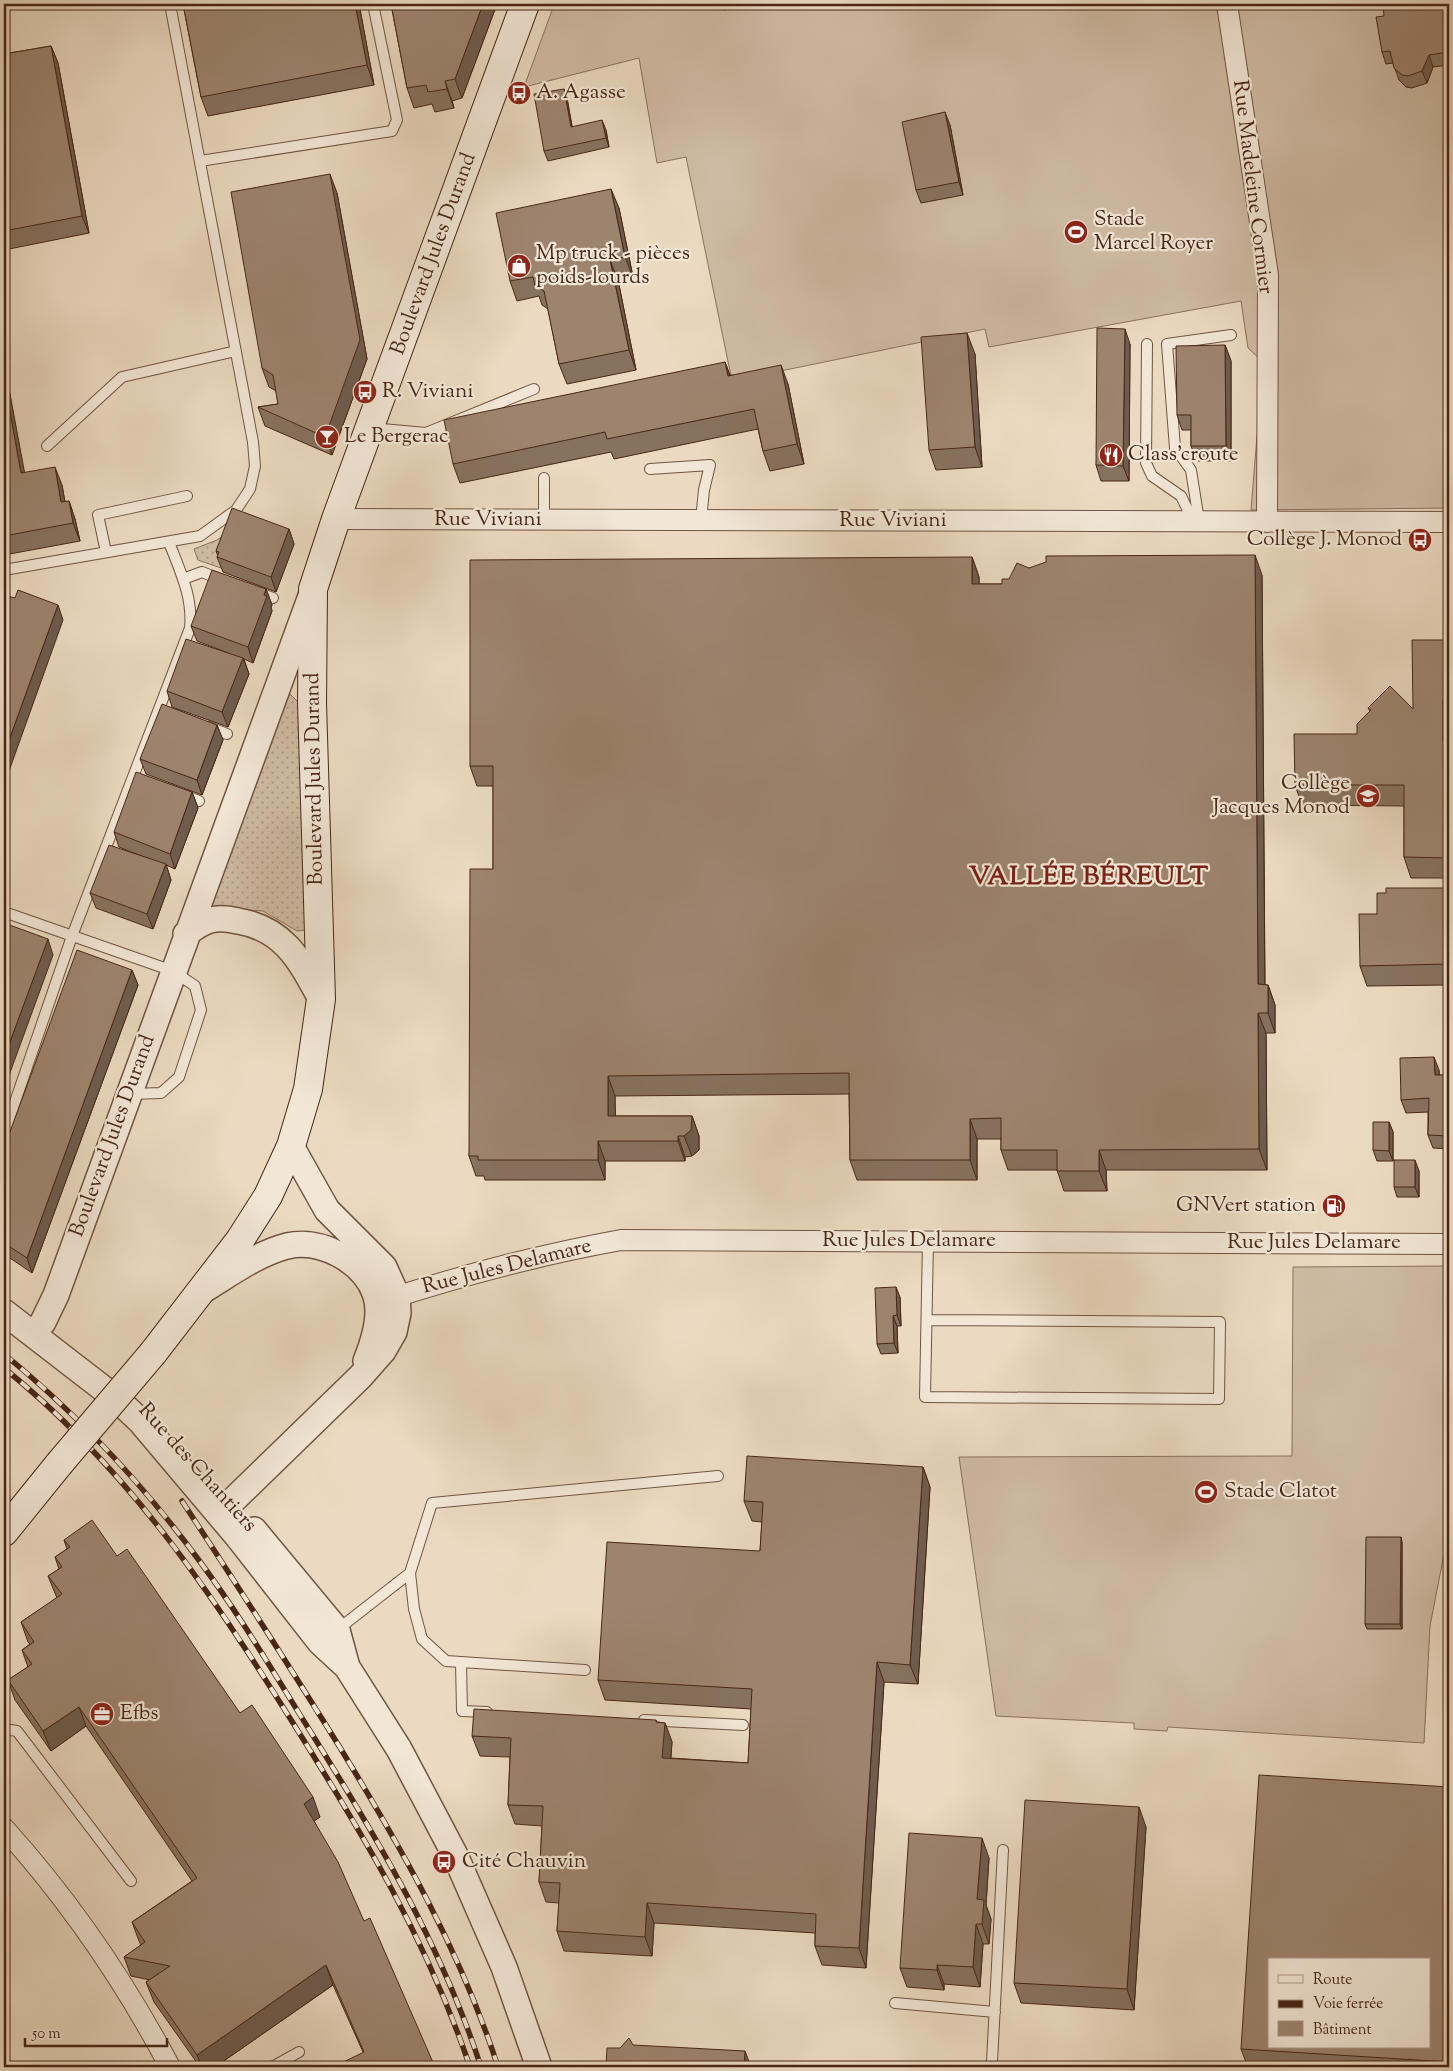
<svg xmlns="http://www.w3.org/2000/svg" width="1453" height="2071" viewBox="0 0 1453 2071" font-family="'Sorts Mill Goudy',serif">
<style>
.grass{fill:url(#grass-dots);stroke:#8c705d}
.pitch{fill:#cfbba4;stroke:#8c705d}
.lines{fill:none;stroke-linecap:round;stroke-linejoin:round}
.service-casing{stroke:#725341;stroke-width:12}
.minor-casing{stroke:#725341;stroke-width:22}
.tertiary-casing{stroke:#725341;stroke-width:28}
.secondary-casing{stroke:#492616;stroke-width:30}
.service{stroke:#f2e7d7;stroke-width:10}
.minor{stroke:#f2e7d7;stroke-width:20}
.tertiary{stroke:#f2e7d7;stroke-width:25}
.secondary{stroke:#f2e7d7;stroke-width:28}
.rail-casing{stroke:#492616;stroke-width:5.5}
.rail{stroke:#f2e7d7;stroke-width:4;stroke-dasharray:11;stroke-linecap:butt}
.secondary-bridge-casing{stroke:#492616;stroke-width:30;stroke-linecap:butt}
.secondary-bridge{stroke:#f2e7d7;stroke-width:28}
.wall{fill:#87725f;stroke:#492616}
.shaded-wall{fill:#6e5c4e;stroke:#492616}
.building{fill:#9d846f;stroke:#492616;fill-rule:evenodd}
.labels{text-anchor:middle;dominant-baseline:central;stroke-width:4.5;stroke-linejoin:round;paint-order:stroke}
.poi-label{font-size:21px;fill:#492616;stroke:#f2e7d7;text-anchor:start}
.street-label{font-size:21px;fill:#492616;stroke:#f2e7d7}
.district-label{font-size:26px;font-weight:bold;letter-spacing:1px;fill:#7a1f14;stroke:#f2e7d7}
</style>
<defs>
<pattern id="grass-dots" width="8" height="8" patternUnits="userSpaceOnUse" patternTransform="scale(1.25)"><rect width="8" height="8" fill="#cfbba4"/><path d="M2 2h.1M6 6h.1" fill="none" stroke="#aa9885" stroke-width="1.8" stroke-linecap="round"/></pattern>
</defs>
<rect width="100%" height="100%" fill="#ebdac1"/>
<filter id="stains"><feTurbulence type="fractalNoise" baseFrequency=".004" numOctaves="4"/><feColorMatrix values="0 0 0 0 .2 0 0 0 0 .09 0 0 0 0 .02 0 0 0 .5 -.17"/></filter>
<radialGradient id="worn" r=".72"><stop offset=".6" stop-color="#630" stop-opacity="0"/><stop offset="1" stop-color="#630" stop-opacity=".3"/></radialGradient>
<path class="grass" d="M236,528L221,568L198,560L194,549L217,540Z
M290,694L298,702L306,930L297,931L263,911L217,908L193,923L249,775Z"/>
<path class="pitch" d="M561,4H1449V349L1447,382L1449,383V508L1251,510L1263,362L1248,348L1241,301L989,347L985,329L732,381L686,157L657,163L639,58L524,87L554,5Z
M1449,1266V1528L1430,1626L1424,1743L1168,1727L1167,1731L1134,1729V1723L996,1716L959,1457L1292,1456L1293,1267Z"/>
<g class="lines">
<g class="service-casing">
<path id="service" d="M200,161L392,131L397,120L373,4
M1147,344L1146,463L1152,476L1181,496L1193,521
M371,428L426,433L534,389
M47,446L122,377L236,351
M650,469L710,465L704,490L701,520
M544,478V520
M1199,521L1191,470L1175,448L1167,344L1231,335
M106,552L98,515L187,496
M4,570L200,536L236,510L250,489L255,466L253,442L170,4
M183,579L202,572L222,580
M257,592L273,598
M209,727L227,734
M183,795L199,801
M4,912L173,971L195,986L201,1010L179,1077L161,1093L131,1094
M4,1134L72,936L190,628C193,597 180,571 169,542
M927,1320L1220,1322L1219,1399L925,1397L928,1241
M410,1573L414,1609L422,1639L446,1661L585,1670
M337,1630L410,1573L432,1503L718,1476
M461,1662L462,1711L487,1712
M644,1720L743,1725
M4,1729L17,1731L131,1881
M895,2003L995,2012
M992,2062L1003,1850
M272,2067L299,2052"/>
</g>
<g class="minor-casing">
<path id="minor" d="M1227,4L1268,275L1267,522
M336,519L1449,522
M383,1301C463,1275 538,1255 621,1240L1449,1244
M4,1828C68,1899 125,1982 170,2067"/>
</g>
<g class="tertiary-casing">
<path id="tertiary" d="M186,934C205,919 215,916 238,921C285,929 300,961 321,999
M205,1289C231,1273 257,1254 287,1246C321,1238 363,1261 375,1293C383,1314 374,1341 366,1361
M4,1312L118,1400L141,1422L238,1537L320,1642L347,1667L399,1749L455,1855L504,1967L539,2067
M34,1334L43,1322L56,1295L311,596
M219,1514L360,1377L383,1351L394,1332L398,1313L397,1296L384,1267L327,1210L291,1146
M254,1530L337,1630L347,1667"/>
</g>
<g class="secondary-casing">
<path id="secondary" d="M153,1353L240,1240L268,1196L291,1146L308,1089L321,999L312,703L313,589L336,519L525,4
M4,1532L59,1464"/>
</g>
<use href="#service" class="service"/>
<use href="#minor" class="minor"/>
<use href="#tertiary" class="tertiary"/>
<use href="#secondary" class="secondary"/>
<g class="rail-casing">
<path id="rail" d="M4,1354C77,1414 142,1483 198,1559C240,1615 275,1675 312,1734C379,1841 442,1947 481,2067
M4,1368C128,1469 209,1589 293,1723C364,1836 427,1940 470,2067
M182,1501C235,1582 288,1664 339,1746C402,1849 461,1952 498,2067"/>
</g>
<use href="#rail" class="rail"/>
<g class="secondary-bridge-casing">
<path id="secondary-bridge" d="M59,1464L153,1353"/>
</g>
<use href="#secondary-bridge" class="secondary-bridge"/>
</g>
<path class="wall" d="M183,4H359L374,85L208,116L201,97Z
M391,4H497L462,98L452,101L454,108L435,112L432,104L414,108L407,88Z
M722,4H759L724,10Z
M1445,6L1448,21L1449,19V65L1433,67L1427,83L1412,88L1406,87L1399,80L1393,63L1386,64L1382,52Z
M51,46L58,63L89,233L4,250V54Z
M567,98L572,127L606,130L609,147L548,161L544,151Z
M950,125L963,195L921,203L916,190Z
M337,193L367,359L332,455L265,426L258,407L278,404L276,391L269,387L262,368Z
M619,208L633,277L618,280L636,370L567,384L559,364L548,309L542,305L539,296L517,301L510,281Z
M1130,344L1129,481H1101L1096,465Z
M1225,345L1231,361V461H1197L1191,446V430H1182L1177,415Z
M975,354L982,467L936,470L929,450Z
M4,362L24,473L62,485L65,502L69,501L75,519L80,541L4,555Z
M725,362L730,375L788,384L804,464L770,471L763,451L758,429L614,459L611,452L460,483L453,464Z
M289,529L294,544L276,592L223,572L217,557L218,556L216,551Z
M972,557L979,577V584H1002L1029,568L1262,575L1265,985H1268L1275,1005V1033H1266L1267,1170H1106L1107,1191H1064L1057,1170H1008L1001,1150V1139H977V1180H857L850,1160L849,1094L615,1096V1116H692L699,1136V1150L692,1156L685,1157V1161H605V1180H485L484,1176H476L469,1156L493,869V786H477L470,766Z
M266,589L272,605L271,607L272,611L253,663L244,659L249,674L228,727L172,707L167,691L231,654L197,641L191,626Z
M1449,640V878H1411L1404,857V806L1302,805L1295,785L1357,734L1370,711L1368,708L1413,709Z
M217,725L223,740L202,795L146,774L140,759Z
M192,792L198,808L175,869L166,865L171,880L153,929L96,908L90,893L149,859L119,847L114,832Z
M1449,888V985L1367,986L1360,966L1386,893Z
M132,970L138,985L32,1273L4,1254V1148Z
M1439,1070V1075H1449V1149L1433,1148L1428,1135V1112L1406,1113L1401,1100Z
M1389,1122L1393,1132V1161H1377L1373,1150Z
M1419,1171V1197H1397L1394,1187Z
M900,1297L901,1326H897L898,1353L881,1354L877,1344Z
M923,1467L930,1487L918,1684L884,1682L866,1968L822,1965L815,1946V1933L654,1923L652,1956L564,1951L557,1931L559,1903L546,1902L539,1882L542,1826L515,1824L508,1805L510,1757L480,1756L472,1736L657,1722L665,1723L672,1742L671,1758L748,1763L751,1709L605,1700L598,1680L760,1551L762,1522L752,1521L744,1501Z
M1401,1537L1402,1543V1629H1367L1365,1624Z
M64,1540L117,1556L320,1817L314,1821L435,2067L363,2052L333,1985L215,2067H200L154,2002L146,1982L150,1980L131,1976L124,1957L141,1945L139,1941L132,1922L192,1881L86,1726L51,1751L15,1700L8,1680L28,1667L22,1650L30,1644L28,1642L21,1622L57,1598L48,1576L59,1569L55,1557L67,1549Z
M1449,1787V2067H1289L1247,2065L1241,2049Z
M1146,1827L1134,2010L1021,2003L1014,1983Z
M989,1858L986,1905L991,1919L989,1944H983L980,1987L944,1984V1990L907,1987L900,1968Z"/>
<path class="shaded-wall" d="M355,4H359L374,85L367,65Z
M483,4H497L462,98L455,79Z
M1442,4H1444L1445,6L1449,30L1446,23Z
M51,46L58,63L89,233L82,216Z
M1429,55L1433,67L1427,83L1422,71Z
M445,81L452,101L454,108L447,89Z
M564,89L567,98L574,137L571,127Z
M945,112L950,125L963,195L959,182Z
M602,120L606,130L609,147L606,138Z
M330,174L337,193L367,359L332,455L325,437Z
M611,189L619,208L633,277L625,257Z
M610,260L618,280L636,370L629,350Z
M1125,329L1130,344L1129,481L1123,466Z
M967,333L975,354L982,467L975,447Z
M1225,345L1231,361V461L1226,446Z
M4,362L28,491L21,473L4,379Z
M725,362L732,381L728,376Z
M781,365L788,384L804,464L797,444Z
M55,467L62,485L68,520L61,502Z
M69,501L75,519L80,541L73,523Z
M289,529L294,544L276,592L271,577Z
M1255,555L1262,575L1265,1005L1258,984Z
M972,557L979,577V604L972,584Z
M266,589L272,605L271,607L272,611L253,663L248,647Z
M58,605L63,620L4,785V754Z
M243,658L249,674L228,727L222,712Z
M1443,700L1449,718V759L1443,742Z
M217,725L223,740L202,795L197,780Z
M192,792L198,808L175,869L170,854Z
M4,796L6,801L4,806Z
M166,864L171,880L153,929L147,914Z
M48,939L53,955L4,1089V1058Z
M132,970L138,985L32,1273L27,1258Z
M1268,985L1275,1005V1033L1268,1013Z
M1258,1013L1266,1033L1267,1170L1259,1149Z
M1434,1057L1439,1070L1440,1088L1435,1075Z
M608,1076L615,1096L616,1137L608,1116Z
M692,1116L699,1136V1150L692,1156L684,1136Z
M970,1119L977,1139V1180L970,1160Z
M1389,1122L1393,1132V1161L1389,1151Z
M678,1136L685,1157V1161L678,1141Z
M598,1141L605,1161V1180L598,1160Z
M1099,1150L1106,1170L1107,1191L1099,1171Z
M1415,1160L1419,1171V1197L1415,1187Z
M896,1287L900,1297L901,1326L897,1315Z
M893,1316L897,1326L898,1353L894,1343Z
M923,1467L930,1487L918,1684L910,1665Z
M1401,1537L1402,1543V1629L1400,1624Z
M877,1662L884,1682L866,1968L859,1948Z
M79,1707L86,1726L51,1751L43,1731Z
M656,1720L663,1739L665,1723L672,1742L669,1778L662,1758Z
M313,1797L320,1817L311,1823L304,1804Z
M1139,1807L1146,1827L1134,2010L1127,1989Z
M982,1838L989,1858L986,1905L991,1919L989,1944L982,1924L977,1899Z
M647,1903L654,1923L652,1956L645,1937Z
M976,1924L983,1944L980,1987L973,1967Z
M326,1965L333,1985L215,2067H202L197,2055Z
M937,1965L944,1984V1990L937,1970Z
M745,2051L751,2067H744Z"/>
<path class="building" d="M183,4H355L367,65L201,97Z
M391,4H483L455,79L445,81L447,89L428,92L426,85L407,88Z
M1383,4H1442L1446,23L1449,19V52L1429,55L1422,71L1408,76L1402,75L1394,68L1390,51L1382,52L1376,17L1384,16Z
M51,46L82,216L4,231V54Z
M564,89L571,127L602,120L606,138L544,151L534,94Z
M945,112L959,182L916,190L902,122Z
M330,174L360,340L325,437L258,407L278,404L273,375L262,368L231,192Z
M611,189L625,257L610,260L629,350L559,364L544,291L535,286L533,277L510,281L496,213Z
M1097,328L1125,329L1123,466L1096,465Z
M967,333L975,447L929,450L921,337Z
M1225,345L1226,446H1191V415H1177L1176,346Z
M725,362L728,376L781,365L797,444L763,451L754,409L607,439L605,432L453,464L444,420Z
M4,379L21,473L55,467L61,502L69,501L73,523L4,536Z
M232,508L289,529L271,577L217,557L219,552L216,551Z
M1255,555L1258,984L1268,985V1013H1258L1259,1149L1099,1150V1171H1057V1150H1001V1118L970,1119V1160H850L849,1073L608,1076V1116H692L691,1130L684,1136H678V1141H598V1160H478V1156H469L470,869H493V766H470V560L972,557V584H1002V579H1009L1017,563L1029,568L1046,562V556Z
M212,570L266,589L264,595L267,596L248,647L191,626Z
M18,590L58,605L4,754V606L7,596L15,598Z
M186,639L243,658L222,712L167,691Z
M1412,640H1449V700H1443V742H1449V858L1404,857V785H1295L1294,734H1357V724L1371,710L1368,708L1390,686L1413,709Z
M162,704L217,725L197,780L140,759Z
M136,772L192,792L170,854L114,832Z
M109,845L166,864L147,914L90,893Z
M1386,888H1449V964L1360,966L1359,914H1377V893H1386Z
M4,923L48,939L4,1058Z
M77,950L132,970L27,1258L4,1243V1148Z
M1434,1057L1435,1075H1449V1136L1428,1135L1429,1098L1401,1100L1400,1058Z
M1373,1122H1389V1151L1373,1150Z
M1394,1160H1415V1187H1394Z
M896,1287L897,1315L893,1316L894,1343L877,1344L875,1288Z
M747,1456L923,1467L910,1665L877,1662L859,1948L815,1946L816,1914L647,1903L645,1937L557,1931L560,1883L539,1882L543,1806L508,1805L511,1738L472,1736L474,1709L656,1720V1722L665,1723L662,1758L748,1763L752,1689L598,1680L607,1542L760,1551L763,1502L744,1501Z
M92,1520L117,1556L127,1549L240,1713L252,1705L313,1797L304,1804L338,1862L364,1921L370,1918L435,2067H333L364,2052L326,1965L197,2055L146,1982L170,1966L124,1957L145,1942L132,1922L197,1878L79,1707L43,1731L8,1680L32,1664L22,1650L34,1642L21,1622L62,1594L48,1576L62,1567L55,1557L70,1547L64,1540Z
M1366,1537H1401L1400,1624H1365Z
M1259,1775L1449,1787V2062L1241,2049ZM1269,1960H1429V2047H1269Z
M1025,1800L1139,1807L1127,1989L1014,1983Z
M909,1833L982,1838L977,1899L984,1900L982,1924H976L973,1967L937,1965V1970L900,1968Z
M629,2038L633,2045L745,2051L744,2067H606L607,2048H620Z"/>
<defs>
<g id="bus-disc" transform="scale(1.25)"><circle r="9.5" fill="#8f2418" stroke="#f2e7d7"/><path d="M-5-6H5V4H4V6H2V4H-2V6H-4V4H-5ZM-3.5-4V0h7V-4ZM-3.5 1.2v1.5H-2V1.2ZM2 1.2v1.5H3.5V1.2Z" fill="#fff"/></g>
<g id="stadium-disc" transform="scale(1.25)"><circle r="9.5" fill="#8f2418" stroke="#f2e7d7"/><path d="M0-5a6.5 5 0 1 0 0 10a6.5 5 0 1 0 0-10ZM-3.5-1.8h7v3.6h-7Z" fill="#fff"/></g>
<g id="shop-disc" transform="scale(1.25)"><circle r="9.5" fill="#8f2418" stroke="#f2e7d7"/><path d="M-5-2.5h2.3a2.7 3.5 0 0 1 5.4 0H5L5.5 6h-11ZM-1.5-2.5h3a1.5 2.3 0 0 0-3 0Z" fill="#fff"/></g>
<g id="bar-disc" transform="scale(1.25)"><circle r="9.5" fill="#8f2418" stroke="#f2e7d7"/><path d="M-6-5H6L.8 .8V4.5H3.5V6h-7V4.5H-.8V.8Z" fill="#fff"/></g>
<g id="restaurant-disc" transform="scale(1.25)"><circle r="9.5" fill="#8f2418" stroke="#f2e7d7"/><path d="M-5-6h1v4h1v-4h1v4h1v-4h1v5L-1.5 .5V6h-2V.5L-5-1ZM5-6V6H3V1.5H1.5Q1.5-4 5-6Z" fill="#fff"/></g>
<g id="school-disc" transform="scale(1.25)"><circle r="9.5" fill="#8f2418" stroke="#f2e7d7"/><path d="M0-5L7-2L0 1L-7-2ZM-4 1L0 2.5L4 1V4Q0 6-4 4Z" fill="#fff"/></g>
<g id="fuel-disc" transform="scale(1.25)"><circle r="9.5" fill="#8f2418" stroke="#f2e7d7"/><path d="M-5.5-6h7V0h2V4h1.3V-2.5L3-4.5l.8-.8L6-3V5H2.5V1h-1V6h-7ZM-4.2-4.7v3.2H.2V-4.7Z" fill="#fff"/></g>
<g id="office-disc" transform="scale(1.25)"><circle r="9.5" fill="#8f2418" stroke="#f2e7d7"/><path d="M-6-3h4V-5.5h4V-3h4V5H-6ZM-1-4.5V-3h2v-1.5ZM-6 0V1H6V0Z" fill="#fff"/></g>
</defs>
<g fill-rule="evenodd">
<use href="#bus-disc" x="519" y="93"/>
<use href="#stadium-disc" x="1076" y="232"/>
<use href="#shop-disc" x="519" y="266"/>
<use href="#bus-disc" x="365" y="392"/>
<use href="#bar-disc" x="327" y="437"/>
<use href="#restaurant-disc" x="1111" y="455"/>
<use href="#bus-disc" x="1420" y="540"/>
<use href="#school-disc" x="1368" y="796"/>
<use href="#fuel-disc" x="1334" y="1206"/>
<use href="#stadium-disc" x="1206" y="1492"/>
<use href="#office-disc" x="102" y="1714"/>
<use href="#bus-disc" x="444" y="1862"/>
</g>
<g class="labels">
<g class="poi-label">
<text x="536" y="93">A. Agasse</text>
<text x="1094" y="220">Stade<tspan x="1094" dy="24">Marcel Royer</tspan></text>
<text x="536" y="254">Mp truck - pièces<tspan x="536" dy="24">poids-lourds</tspan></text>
<text x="382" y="392">R. Viviani</text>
<text x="344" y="437">Le Bergerac</text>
<text x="1128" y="455">Class'croute</text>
<text x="1402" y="540" text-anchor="end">Collège J. Monod</text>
<text x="1350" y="784" text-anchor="end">Collège<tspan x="1350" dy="24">Jacques Monod</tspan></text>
<text x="1316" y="1206" text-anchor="end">GNVert station</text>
<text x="1224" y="1492">Stade Clatot</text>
<text x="120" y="1714">Efbs</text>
<text x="462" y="1862">Cité Chauvin</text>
</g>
<g class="street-label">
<text transform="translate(1252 187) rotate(83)">Rue Madeleine Cormier</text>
<text transform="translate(434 254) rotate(-70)">Boulevard Jules Durand</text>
<text x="488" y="520">Rue Viviani</text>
<text x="893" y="521">Rue Viviani</text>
<text transform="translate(315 779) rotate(-91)">Boulevard Jules Durand</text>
<text transform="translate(113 1136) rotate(-70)">Boulevard Jules Durand</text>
<text x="909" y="1241">Rue Jules Delamare</text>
<text x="1314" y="1243">Rue Jules Delamare</text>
<text transform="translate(507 1267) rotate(-14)">Rue Jules Delamare</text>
<text transform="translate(197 1468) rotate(48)">Rue des Chantiers</text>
</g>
<g class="district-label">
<text x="1089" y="877">VALLÉE BÉREULT</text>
</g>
</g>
<rect width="1453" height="2071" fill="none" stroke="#ebdac1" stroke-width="20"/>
<rect x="5" y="5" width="1443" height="2061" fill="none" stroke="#492616" stroke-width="2.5"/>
<rect x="10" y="10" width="1433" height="2051" fill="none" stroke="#492616"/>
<rect x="1268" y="1958" width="162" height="90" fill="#f2e7d7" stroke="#ae9a8a"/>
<rect x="1278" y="1975" width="25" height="8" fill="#f2e7d7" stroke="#ae9a8a"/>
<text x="1313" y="1984" font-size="15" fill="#492616">Route</text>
<rect x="1278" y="2000" width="25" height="8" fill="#492616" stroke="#ae9a8a"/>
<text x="1313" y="2008" font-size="15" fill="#492616">Voie ferrée</text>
<rect x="1278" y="2021" width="25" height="15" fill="#9d846f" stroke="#ae9a8a"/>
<text x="1313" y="2034" font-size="15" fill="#492616">Bâtiment</text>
<path d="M25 2038v8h142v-8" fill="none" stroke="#492616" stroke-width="2.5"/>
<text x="32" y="2038" font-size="15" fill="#492616" stroke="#f2e7d7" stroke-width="4" paint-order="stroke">50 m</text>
<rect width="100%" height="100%" filter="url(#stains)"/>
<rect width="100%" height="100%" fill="url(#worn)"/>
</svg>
